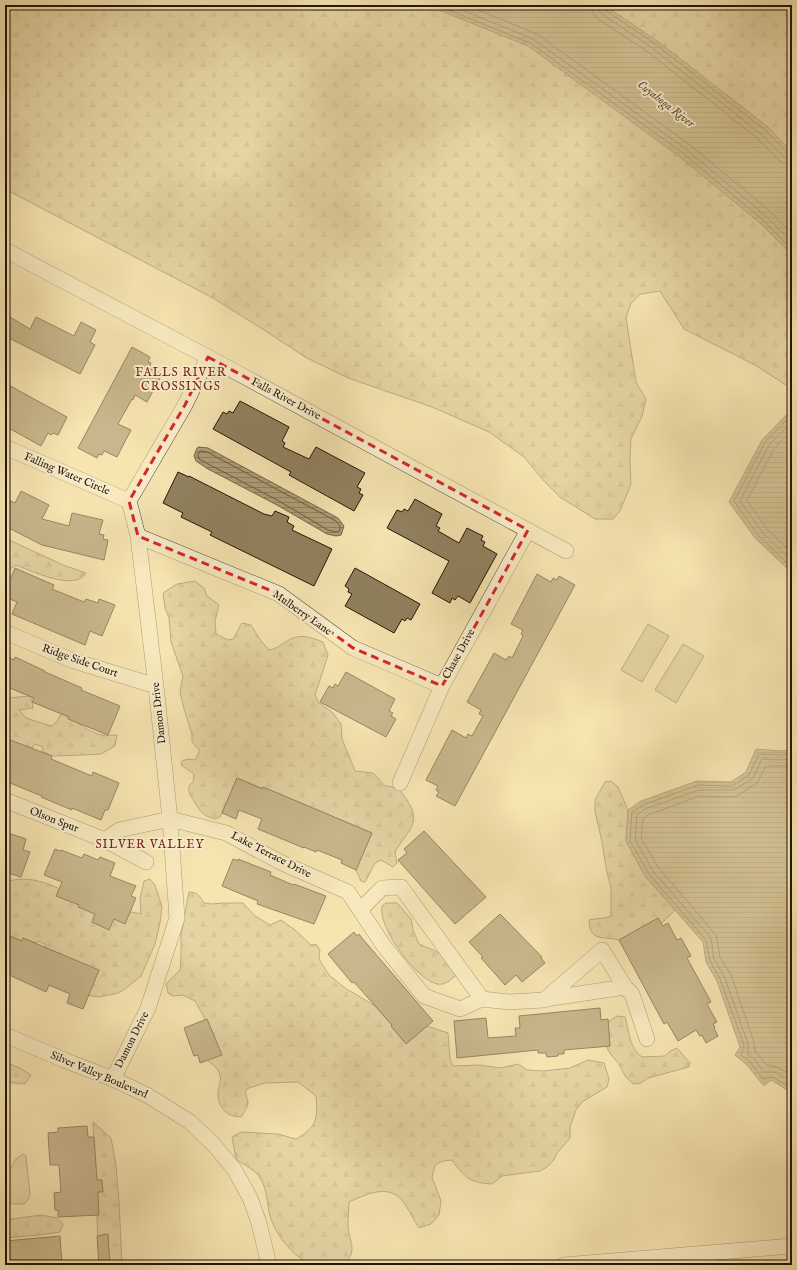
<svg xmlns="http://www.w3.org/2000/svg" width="797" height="1270" viewBox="0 0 797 1270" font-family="'IM FELL English',serif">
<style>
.green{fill:#d1c194;stroke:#7a6b4e}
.forest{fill:url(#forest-firs);stroke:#7a6b4e}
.water{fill:url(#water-rules);stroke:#77674a}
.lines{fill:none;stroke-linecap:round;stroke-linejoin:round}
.shore{stroke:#695a3f;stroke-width:1}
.building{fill:#91815f;stroke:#241507}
.street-casing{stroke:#584932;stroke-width:16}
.street{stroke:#f8edcc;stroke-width:15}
.marked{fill:none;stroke:#d62828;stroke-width:3;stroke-dasharray:8 5;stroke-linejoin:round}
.labels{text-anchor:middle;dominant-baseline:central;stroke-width:4;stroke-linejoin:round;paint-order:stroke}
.street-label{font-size:11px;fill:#241507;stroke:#f8edcc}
.water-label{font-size:12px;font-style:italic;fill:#5b4c34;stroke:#f8edcc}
.neighbourhood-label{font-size:12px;letter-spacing:1px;fill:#7a1f14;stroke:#f8edcc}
</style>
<defs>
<pattern id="forest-firs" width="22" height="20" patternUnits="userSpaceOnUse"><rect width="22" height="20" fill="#d1c194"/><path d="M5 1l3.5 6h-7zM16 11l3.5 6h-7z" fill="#b3a57e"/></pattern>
<pattern id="water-rules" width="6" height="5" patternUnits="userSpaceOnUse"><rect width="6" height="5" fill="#ae9e77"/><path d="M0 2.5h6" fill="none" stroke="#8d8060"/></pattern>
</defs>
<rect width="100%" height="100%" fill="#f5e4b1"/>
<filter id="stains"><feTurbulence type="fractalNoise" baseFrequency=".005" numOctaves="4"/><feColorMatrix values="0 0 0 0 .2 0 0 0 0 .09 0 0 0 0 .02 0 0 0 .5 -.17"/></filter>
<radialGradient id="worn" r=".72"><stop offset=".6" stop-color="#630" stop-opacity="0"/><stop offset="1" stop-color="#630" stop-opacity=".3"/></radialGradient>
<path class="green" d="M648,624L669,636L642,682L621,670Z
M683,644L704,656L676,703L655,690Z
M23,1154L26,1156L30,1195L28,1200L24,1204H11L8,1202L5,1184L6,1176L16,1159Z"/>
<path class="forest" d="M5,5H792V389L755,365L684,329L660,291L641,294L631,303L626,318L636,382L646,399L642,416L631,439L630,460L631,484L620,511L613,519H595L560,497L544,481L524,457L489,432L432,407L348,378L305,357L264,330L213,298L5,189Z
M5,538L63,565L86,573C75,592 32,571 16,565L5,572Z
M195,581L204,588L207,596L219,605L215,621L216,634L228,640L233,639L242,623L251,625L261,641L269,650C279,648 281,644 289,640C301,633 312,638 323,642L328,655L315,695L318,702L333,713L341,724L342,739L355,771L373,773L385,786C398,787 400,789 407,800C423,824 406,832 395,852L397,863L393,867L381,860L375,863L365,882L361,881L356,870L372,833L263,787L262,788L237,778L220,817L215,819C204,816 201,813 195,803C191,796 188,794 189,786L193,782L194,774L181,765L182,761L188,759L195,760L200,751L192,742V734L184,709L180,692L183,676L171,642L169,618L165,608L163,593L177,584Z
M30,696L32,701L33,708L19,710L26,718L51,726L57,722L61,713C74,719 84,730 98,734C103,736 111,735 117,735L115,746L101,754L83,755L52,756L42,751L43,747L35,744L32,748L26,746L5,743V697L9,698Z
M611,781L618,787L628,810L626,841L645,876L675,910L661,924L658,918L619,940C602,936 590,942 589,920C597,918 604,919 611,916V887L607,873L602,842L595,811V800L605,782Z
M22,879C54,880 74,897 98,917H121L132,912L141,914L140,899L144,881L150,879L155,885L162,907L160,923L155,944L141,976L125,989L118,993L99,997L85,995L44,947L45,944L37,941L36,943L23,938L22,941L5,934V881Z
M189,892C197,892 200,896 204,903L211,904L223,903H243L255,916L270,925L281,920L295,930L311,945L316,944L320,950L319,959L329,975L345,988L375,1006L392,1025L391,1026L406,1044L427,1026L448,1033L450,1059L453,1066L479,1065L501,1068L518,1064L527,1070L544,1071L570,1068L588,1060L604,1063L609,1079L607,1087L582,1102L576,1110L570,1127V1138L557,1153L553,1161L547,1167L540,1171L502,1176L492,1184C470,1183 465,1178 452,1160L443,1161L435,1165L432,1177L441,1201L439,1215L431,1224L419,1228C414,1221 411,1213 406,1206C392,1182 369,1193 349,1202C349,1210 348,1217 348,1225C349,1243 358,1248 345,1265C336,1265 326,1266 317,1265C296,1262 276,1236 270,1216C267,1204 267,1188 260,1178C257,1171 242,1164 236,1159L232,1137L241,1132L278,1134L296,1139C317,1127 318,1119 316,1096L298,1082L265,1083L246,1089C245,1094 247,1097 248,1102C248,1108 244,1112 241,1117C227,1117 218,1108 218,1094C218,1086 223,1080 219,1072C216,1066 211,1063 205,1059L208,1027L203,1015L195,1001L183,995L172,996L168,993L166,984L180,970L181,958V935Z
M386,903H397L411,919L413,930L419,944C438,952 446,954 458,973C453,978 446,986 437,984C416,979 378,928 382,906Z
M617,1016L625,1017C630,1033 628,1046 642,1057L665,1056L670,1051L677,1048L690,1063L689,1067L648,1078L641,1083L634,1084C626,1079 624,1074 620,1066C615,1058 610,1056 607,1047L610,1046L608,1022Z
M5,1062L20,1068L31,1075L25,1084L5,1082Z
M93,1122L111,1138L116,1165L119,1201L122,1265H99Z
M41,1215L57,1218L63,1224L60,1232L39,1235L5,1238V1220Z"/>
<path class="water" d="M268,5H604L656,40L768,127L792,152V255L761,224L680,157L528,46L439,10H317Z
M792,409V573L755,538L729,502L762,440Z
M199,447L208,448L338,518L344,526L341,535L336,536L327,534L277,505L208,469L196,461L194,456L197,448Z
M756,749L780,751L792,750V1093L771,1080L764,1086L747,1065L735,1055L740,1047L717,981L706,962L703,942L645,876L626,841L628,810L641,801L697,781L731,782L746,772Z"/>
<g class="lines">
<path class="shore" d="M307,5L439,6L530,43L683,153L764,221L792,249
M450,5L533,39L686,149L767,217L792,242
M466,5L537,34L690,145L771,212L792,234
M592,5L593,13L598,19L648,52L757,138L781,162L792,165
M598,5L599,10L602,14L651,47L761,134L785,158L792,159
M603,5L605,10L654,43L765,130L788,153L792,154
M792,415L765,442L734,501L758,535L792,568
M792,422L769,445L740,501L762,532L792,561
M792,430L774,449L747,500L766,528L792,553
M200,451L207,452L336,521L340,526V530L336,532L328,530L279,501L210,465L199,459L198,455Z
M792,754L780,755L759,754L749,775L732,786L698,785L643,805L632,812L630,841L649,874L706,940L710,961L720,979L744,1045L741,1055L750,1062L763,1079L772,1077L792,1088
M792,759L780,760L762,759L753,778L734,790H699L645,809L637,815L635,839L653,871L711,938L714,959L725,978L748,1044V1054L754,1059L764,1072H775L792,1082
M792,765L781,766H766L757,783L737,796L730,797L699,796L648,815L643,819L641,838L658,867L716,935L720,957L731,975L754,1042L755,1051L767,1065L777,1067L792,1075"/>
</g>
<path class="building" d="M5,314L30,329L36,317L74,336L81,322L96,330L90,342L95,345L80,374L5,336Z
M132,347L150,357L148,362L151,363L149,368L162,374L147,402L135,395L133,400L132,399L118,424L131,430L117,457L104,451L102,455L99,454L97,458L78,448Z
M5,383L67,417L58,435L53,433L51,435L48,433L41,446L5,426Z
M240,401L289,427L282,441L285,443L283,447L309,459L316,447L365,473L357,487L361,489L359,493L363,495L354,511L289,475L291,472L213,429L223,412L227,414L229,411L233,413Z
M178,472L189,477V476L264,514L272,516L275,511L289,517L287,522L294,526L292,530L332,549L314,586L210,535L212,532L181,517L183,513L163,503Z
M21,491L49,505L42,519L69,526L72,513L103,520L99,534L104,535L103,539L108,540L104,560L42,545L5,526V503L9,504L11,501L15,503Z
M415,499L442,514L436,526L440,528L438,531L459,543L467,528L483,536L481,540L485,542L483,546L497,554L470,603L458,596L455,600L452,598L450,603L432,593L449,561L387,528L397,510L402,512L404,509L408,511Z
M15,568L54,585L52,589L84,602L86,599L98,603L99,599L115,605L102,636L90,631L85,645L12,614L17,602L5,597V592Z
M355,568L420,604L411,620L407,618L405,621L402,619L394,633L345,606L352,594L348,592L349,589L345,586Z
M537,574L551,582L553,578L557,580L559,576L575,585L455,806L436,796L439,792L436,790L438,786L426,780L452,730L466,738L468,734L472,736L483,716L479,714L481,710L467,702L494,653L506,660L509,656L512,658L523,636L521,634L523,630L511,624Z
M8,657L14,660L15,657L28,663L45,671V672L82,688L81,690L120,706L108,735L68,719L69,717L32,702L34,698L5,686V665Z
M346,672L395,699L389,711L393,713L391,716L396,719L386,737L320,702L329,686L333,688L335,684L338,686Z
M5,738L52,756L51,759L92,776L93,772L119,783L108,810H105L101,820L72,808V810L41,797L42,796L5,781Z
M237,778L262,789L263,787L372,833L356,870L341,863L342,860L317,850L316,852L304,847V848L258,829L262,819L239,810L236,819L222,813Z
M424,831L486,897L455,924L398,860L407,853L404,849Z
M5,832L26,839L23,850L30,852L21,877L5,872Z
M55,849L60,851L61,850L82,858L84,854L98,860L100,857L115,863L110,876L136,886L131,896L136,898L125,924L114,919L109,930L92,922L95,914L78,907L79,905L56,896L62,882L44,875Z
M233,859L238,861V859L271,872L270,875L293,885L294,884L326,896L314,924L257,904L258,901L222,886Z
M500,914L542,957L541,958L545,963L522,982L516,975L505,985L481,958L483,957L469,942Z
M658,918L663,926L668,923L677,940L681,938L691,956L687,958L711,1002L707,1004L717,1022L713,1024L715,1027L714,1028L718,1036L706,1043L702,1035L700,1036L696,1030L678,1041L667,1022L664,1024L619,940Z
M354,932L357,936L359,934L362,938L433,1021L406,1044L391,1026L392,1025L354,982L352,983L328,954Z
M5,934L22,941L23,938L99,970L83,1009L67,1003L70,994L49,985L46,992L5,973Z
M600,1008L601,1020L608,1019L610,1046L564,1050V1054H558V1056L547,1057L546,1053H538V1050L457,1058L454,1021L486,1018L488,1038L516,1036L515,1028H520L519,1016Z
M207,1019L222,1055L200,1063L198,1055L194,1056L184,1028Z
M87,1126L88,1137H94L97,1180H102L103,1192H98L99,1215L58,1217V1210H55L54,1193L61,1192L59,1165H50L48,1133L58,1132V1128Z
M108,1234L110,1265H99L97,1236Z
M60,1236L62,1265H5V1241Z"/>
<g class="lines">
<g class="street-casing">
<path id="street" d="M5,250L208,357L566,551
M5,447L129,501
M138,536L279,594L353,648L442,686
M5,632L71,660L156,686
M400,783L442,686L528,530
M5,800L105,840L119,830L170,819L226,833L282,863L348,892L384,946L424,996L460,1009L482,999
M105,840L146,862
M360,910L382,888L401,887L482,999L509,1002L544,1000L602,950L625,987L632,994L647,1039
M545,999L625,987
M5,1035L64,1060L113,1079L147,1095L190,1122L214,1145L234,1169L250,1198L259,1223L269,1265
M113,1079L148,1008L177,918L170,819L156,686L138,536L129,501L185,405L208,357
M564,1265L792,1246"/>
</g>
<use href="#street" class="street"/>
</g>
<path d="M0 0H797V1270H0ZM208,357L528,530L442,686L353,648L279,594L138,536L129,501L185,405Z" fill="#f5e4b1" fill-opacity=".55" fill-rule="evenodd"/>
<path class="marked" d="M208,357L528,530L442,686L353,648L279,594L138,536L129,501L185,405Z"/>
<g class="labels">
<g class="street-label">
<text transform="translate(286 399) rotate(28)">Falls River Drive</text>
<text transform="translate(67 474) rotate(23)">Falling Water Circle</text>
<text transform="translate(302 613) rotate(35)">Mulberry Lane</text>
<text transform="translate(459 654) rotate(-61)">Chase Drive</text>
<text transform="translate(80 661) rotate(19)">Ridge Side Court</text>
<text transform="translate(159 713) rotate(-96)">Damon Drive</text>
<text transform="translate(54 820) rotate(21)">Olson Spur</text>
<text transform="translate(271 855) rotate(27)">Lake Terrace Drive</text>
<text transform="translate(132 1040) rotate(-63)">Damon Drive</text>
<text transform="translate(99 1075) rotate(23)">Silver Valley Boulevard</text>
</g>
<g class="water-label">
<text transform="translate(666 104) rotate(38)">Cuyahoga River</text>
</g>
<g class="neighbourhood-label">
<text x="181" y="372">FALLS RIVER<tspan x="181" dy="14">CROSSINGS</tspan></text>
<text x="150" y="844">SILVER VALLEY</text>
</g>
</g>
<rect width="797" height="1270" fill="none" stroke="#f5e4b1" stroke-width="20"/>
<rect x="6" y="6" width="785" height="1258" fill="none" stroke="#241507" stroke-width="2"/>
<rect x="10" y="10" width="777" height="1250" fill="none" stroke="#241507"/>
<rect width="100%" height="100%" filter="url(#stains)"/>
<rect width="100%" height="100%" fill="url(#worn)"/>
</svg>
